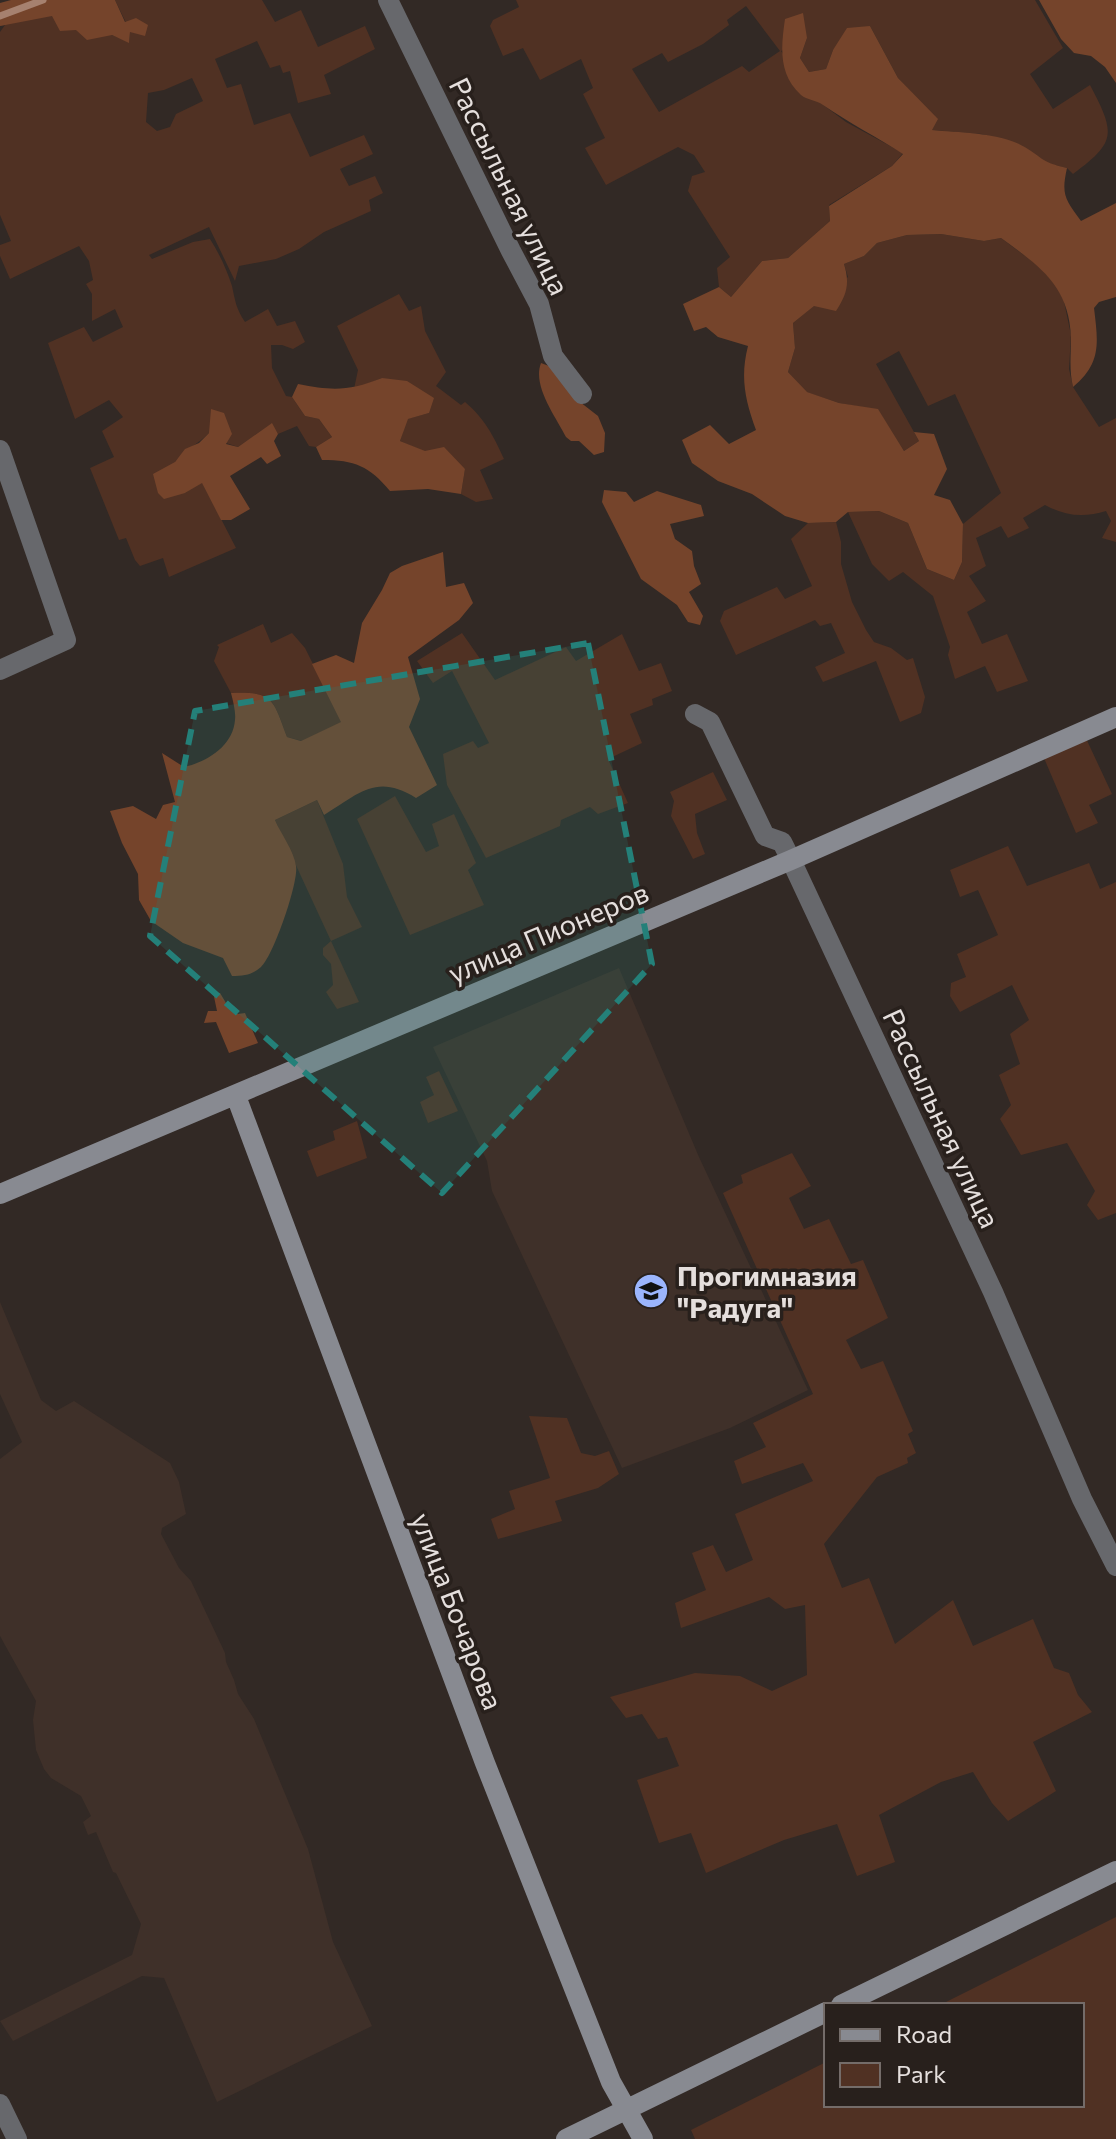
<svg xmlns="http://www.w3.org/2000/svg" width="1116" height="2139" viewBox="0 0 1116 2139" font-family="Commissioner,sans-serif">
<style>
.built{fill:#3f3029}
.green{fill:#503123;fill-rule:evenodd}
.forest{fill:#75442b}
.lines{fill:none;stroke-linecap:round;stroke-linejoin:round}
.stream{stroke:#a6816f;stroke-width:7}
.street{stroke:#67686c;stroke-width:20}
.secondary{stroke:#888a91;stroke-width:20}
.marked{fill:#248079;fill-opacity:0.2;stroke:#248079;stroke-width:6;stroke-dasharray:16 10;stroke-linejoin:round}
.labels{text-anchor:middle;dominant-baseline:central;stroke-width:7;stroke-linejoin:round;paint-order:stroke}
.street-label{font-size:28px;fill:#e5dfdd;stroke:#28201c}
.poi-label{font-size:28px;font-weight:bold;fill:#e5dfdd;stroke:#28201c;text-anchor:start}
</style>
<rect width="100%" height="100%" fill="#322925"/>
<path class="built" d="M619,968L699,1157L808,1390L730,1428L622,1468L492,1191L487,1161L433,1047Z
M0,1302L41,1400L56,1411L74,1401L170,1463L179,1482L186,1514L162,1528L161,1534L179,1568L191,1581L225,1653L226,1662L234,1680L238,1694L254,1719L308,1849L333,1942L372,2026L217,2102L164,1978L142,1976L13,2041L0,2021L132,1955L141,1924L116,1873L113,1872L96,1832L88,1835L83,1822L91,1816L81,1796L51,1778L44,1769L36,1750L33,1720L36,1701L0,1636V1459L22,1442L0,1394Z"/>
<path class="green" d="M26,0L129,42L130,31L115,0H262L275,22L301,10L318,47L365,26L375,49L324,75L331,94L298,103L290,71L283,73L280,65L270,68L257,41L215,59L227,88L241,84L254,125L290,113L310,157L364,135L373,154L340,169L349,186L375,176L383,193L369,200L371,211L324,232L299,249L276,259L239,266L235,281L209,227L149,255L152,259L193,242L210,239C219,253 227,270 232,286C235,300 236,309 245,322L268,309L277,326L295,321L305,342L293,349L282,345H271L272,368L286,396L292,397L305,416L319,419L332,437L316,447L309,446L297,426L278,434L271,424L238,447L226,443L209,433C198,444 185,450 175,462L185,493L202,482L236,548L169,577L163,558L140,566L135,560L126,538L119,540L90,468L114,457L102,431L123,417L109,400L75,419L48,343L84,327L93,342L123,327L115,309L92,321V294L86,284L93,280L89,261L79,246L10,279L0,256V245L11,241L0,215V32L5,25L0,26ZM192,78L203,101L176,114L170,127L157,131L146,122L148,93L164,90Z
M516,0H1035L1063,48L1030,74L1053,109L1090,85C1116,134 1116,142 1073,174L1067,168L1045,163L1021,145L982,134L931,130L916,98L898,78L870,26L833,50L826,69L809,72L800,58L807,38L781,51L818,101L846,122L903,153L892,166L829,205L830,221L788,258L762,261L731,297L719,287L717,268L730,257L688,191L692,176L705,172L694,155L678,147L606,185L585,148L605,138L583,94L593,88L581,59L540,80L523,48L503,56L490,26L493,20L519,7ZM746,6L780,51L749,72L742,66L659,112L632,69L662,53L668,62L703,44L729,25L727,20Z
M941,234L984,241L1001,238L1040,267L1062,292L1071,335L1069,369L1073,387L1099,427L1116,418V542L1102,538L1111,521L1106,511C1084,518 1065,516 1045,505L1023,518L1029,528L1008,538L1001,526L976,538L986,566L969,576L986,601L967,612L982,644L1007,634L1028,681L997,692L985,666L955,679L948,655L950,647L933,596L903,572L889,581L872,564L848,512L879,511L908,523L927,569L954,580L962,562L963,524L1001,493L955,394L928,406L899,351L876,364L919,441L904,451L878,410L839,403L806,392L788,372L795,348L793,323L848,277L844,264L864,256L877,243L907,235Z
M399,294L409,311L421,306L425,331L446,372L436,386L461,405L465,402C485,419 493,435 504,459L480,470L493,499L476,502L461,494L465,469L400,441L407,419L429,413L382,378L354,389L358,370L337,326Z
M836,522L841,542V564L852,602L866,630L874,642L891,648L907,660L913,658L925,697L921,713L900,722L876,661L823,682L815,667L845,653L831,623L820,626L815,620L736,655L720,621L724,611L777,587L785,599L812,586L791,539L808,523Z
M263,624L271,643L292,633L305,648L342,722L302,741L287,737C273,700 274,691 231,693L214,661L219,647L217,645Z
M462,633L495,680L566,647L576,661L622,634L639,671L661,663L672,691L652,699L653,705L630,714L642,743L608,759L628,803L598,814L590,807L561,820L560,826L486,858L447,785L443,754L473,741L478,748L489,743L452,671L433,683L417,661Z
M1083,732L1112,794L1089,805L1098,823L1076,833L1041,751Z
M713,772L727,800L695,814L697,833L705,854L693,859L671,816L674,801L670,792Z
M395,796L426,852L439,846L432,824L454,814L476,863L468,870L484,905L410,935L357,819Z
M317,800L343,864L347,897L362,927L331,941L359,1002L337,1009L326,992L333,985L331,964L323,955V948L331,941L275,820Z
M1008,846L1027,886L1089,863L1100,889L1116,882V1213L1098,1220L1087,1205L1095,1191L1067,1143L1021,1155L1000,1119L1011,1105L999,1075L1020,1064L1010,1034L1029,1020L1012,985L960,1012L950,996L951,983L966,977L957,954L998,935L978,890L960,897L950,870Z
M439,1071L458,1111L428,1123L420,1102L434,1095L426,1077Z
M357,1121L367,1158L317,1177L307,1151L335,1140L333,1131Z
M792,1153L811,1186L789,1198L804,1229L829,1219L851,1264L863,1260L888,1318L846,1340L861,1369L883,1361L913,1431L908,1434L916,1453L907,1458L908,1463L877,1477L824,1544L842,1588L869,1578L895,1644L953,1600L973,1646L1033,1619L1054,1668L1069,1673L1078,1695L1092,1712L1033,1742L1056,1791L1008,1821L992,1803L973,1772L941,1782L879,1815L895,1862L857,1876L837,1824L784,1840L706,1873L691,1833L659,1843L637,1780L679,1766L667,1737L658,1739L642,1714L626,1718L610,1697L695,1673L740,1676L772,1691L807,1675L805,1605L785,1609L769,1597L681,1628L675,1603L706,1590L692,1553L713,1545L726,1572L753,1560L735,1514L813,1481L803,1463L742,1484L734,1461L766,1447L753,1423L813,1394L723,1193L743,1183L741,1175Z
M529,1416L567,1418L581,1453L595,1456L609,1451L619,1474L598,1488L555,1501L562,1521L498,1539L491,1519L515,1509L509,1491L550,1478Z
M1116,1917V2139H695L691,2130L826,2062V2105H1082V2005H940Z"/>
<path class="forest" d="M11,0H115L125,22L136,18L148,25L145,36L130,32L129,43L112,35L87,40L76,30L60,31L52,16L0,26V3Z
M1039,0H1116V83L1105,67L1091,56L1074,53L1061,39Z
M803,13L807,38L800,58L809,72L826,69L833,50L847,28L870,26L898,78L938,119L932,130C961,133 994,132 1021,145C1042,156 1039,162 1067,168C1061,195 1065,199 1081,221L1116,203V297L1099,302L1094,308C1098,342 1102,363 1073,387C1069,370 1071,355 1071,337C1069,285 1039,266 1001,238L984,241L941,234L907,235L877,243L864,256L844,264C850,283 847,294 836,311L814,306L793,323L795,348L788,372L807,392L839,403L878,409L904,451L919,441L914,432L934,434L947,469L934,495L950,500L963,524L962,562L954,580L927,569L908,523L879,511L848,512L836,522L808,523L785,516L752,494L718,481L692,463L682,440L710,425L729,444L756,430C745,400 740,377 748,346L718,337L706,327L694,331L683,304L719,287L731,297L762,261L788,258L830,221L829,206L892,166L903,154C877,137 849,123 823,105C816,100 807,100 801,95C778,74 781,47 785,19Z
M541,363L549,366L580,402L598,416L605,433L604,452L594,455L579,441H571L566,437C556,417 532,386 541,363Z
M382,378L407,381L434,398L429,413L408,419L400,441L425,451L444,447L465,469L461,494L428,489L390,491C369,466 355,460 322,460L316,447L332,437L319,419L305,416L292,397L298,384C333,391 349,391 382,378Z
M211,409L224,413L232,434L226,444L238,447L272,423L278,434L274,441L281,456L267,464L261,457L230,476L250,509L231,520H221L202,483L185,493L164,499L158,493L153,474L175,462L185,449L199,443L209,433Z
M604,490L626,492L634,502L657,491L701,505L704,516L670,524L675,539L692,551L694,566L701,584L689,592L703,616L700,625L688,622L677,605L641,579L602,502Z
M443,552L446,587L464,583L473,603L459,620L408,657L420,699L409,727L437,785L416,798C376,773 359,794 324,815L317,800L275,820C281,834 294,851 296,866C299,882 273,957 261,967C252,975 244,976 232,976L223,958L183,943L151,921L139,900L138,874L122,843L110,811L133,806L156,819L163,805L175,802L162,753L184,767C207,762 233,746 235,720C236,712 233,701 231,693C274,691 273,700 287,737L301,741L341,722L312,664L336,655L354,663L362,623L382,590L390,573L402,566Z
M213,992L220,993L229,1008L238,1014L245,1013L258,1043L229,1053L216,1022L204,1023L208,1011H217Z"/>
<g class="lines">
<path class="stream" d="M0,16L43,0"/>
<path class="street" d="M388,0L511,251L539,304L553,356L582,394
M0,450L66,640L0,670
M695,714L710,722L765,836L782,842L791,860L993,1292L1082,1499L1116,1566
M0,2104L17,2139"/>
<path class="secondary" d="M236,1096L485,1763L611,2082L643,2139
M0,1194L791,860L1116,717
M841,2005L1116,1871
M566,2139L826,2012"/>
</g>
<path class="marked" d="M588,643L652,964L442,1193L150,936L195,711Z"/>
<defs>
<g id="school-disc" transform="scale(1.8)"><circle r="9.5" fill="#9bb5fd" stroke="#28201c"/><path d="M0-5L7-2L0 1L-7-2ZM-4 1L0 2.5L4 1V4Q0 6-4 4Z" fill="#111"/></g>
</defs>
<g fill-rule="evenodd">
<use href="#school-disc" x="651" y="1291"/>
</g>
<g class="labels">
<g class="street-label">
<text transform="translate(510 186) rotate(64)">Рассыльная улица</text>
<text transform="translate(548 932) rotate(-23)">улица Пионеров</text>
<text transform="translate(942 1118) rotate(65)">Рассыльная улица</text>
<text transform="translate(458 1611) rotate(69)">улица Бочарова</text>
</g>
<g class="poi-label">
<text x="677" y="1275">Прогимназия<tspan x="677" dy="32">"Радуга"</tspan></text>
</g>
</g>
<rect x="824" y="2003" width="260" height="104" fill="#28201c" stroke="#746c69" stroke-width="2"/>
<rect x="840" y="2029" width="40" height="12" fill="#888a91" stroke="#746c69" stroke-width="2"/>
<text x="896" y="2043" font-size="24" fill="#e5dfdd">Road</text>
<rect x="840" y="2063" width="40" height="24" fill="#503123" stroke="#746c69" stroke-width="2"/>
<text x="896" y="2083" font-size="24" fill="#e5dfdd">Park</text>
</svg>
